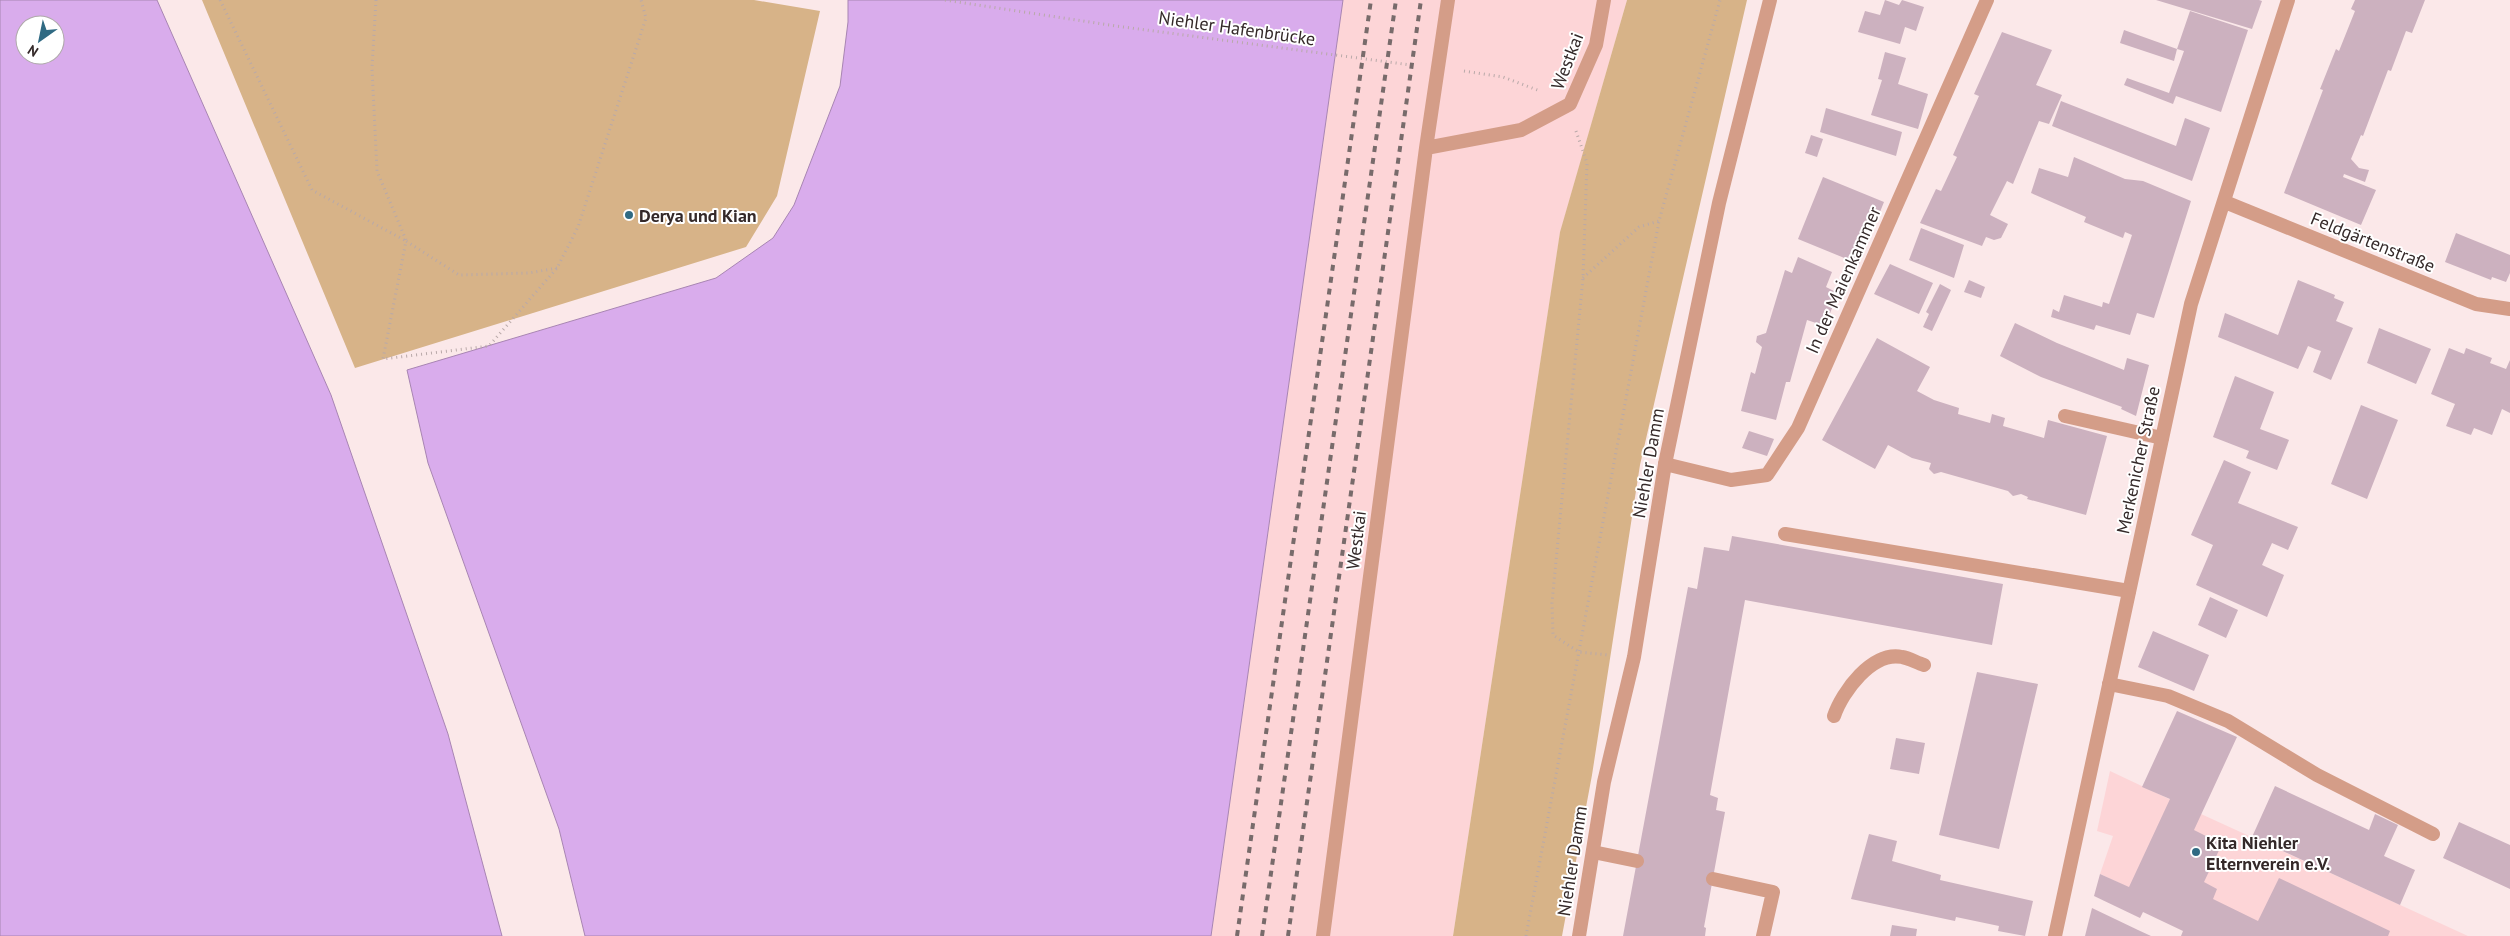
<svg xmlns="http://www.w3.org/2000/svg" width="2510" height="936" viewBox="0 0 2510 936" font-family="'PT Sans',sans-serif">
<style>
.built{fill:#fdd5d7}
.green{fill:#d7b388}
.water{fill:#d9acec;stroke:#a885b2;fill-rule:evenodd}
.building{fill:#ccb1bf}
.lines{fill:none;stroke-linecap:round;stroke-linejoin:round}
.path{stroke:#b9a9a9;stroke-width:3;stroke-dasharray:1 4;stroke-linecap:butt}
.service{stroke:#d49d88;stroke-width:14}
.minor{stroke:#d49d88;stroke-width:14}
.tertiary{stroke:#d49d88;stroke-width:14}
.rail{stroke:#786b6b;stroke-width:4;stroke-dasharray:6 6;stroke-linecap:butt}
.poi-dot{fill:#306a83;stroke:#fff;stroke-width:2}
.labels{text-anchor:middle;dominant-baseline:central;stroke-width:4;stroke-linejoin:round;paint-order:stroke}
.street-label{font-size:18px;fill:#342929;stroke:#fff}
.poi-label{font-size:18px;font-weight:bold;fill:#342929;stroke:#fff;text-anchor:start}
</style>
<rect width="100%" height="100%" fill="#fbe8e9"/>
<path class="built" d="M1343,0H1627L1560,233L1453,936H1211Z
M2110,771L2201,814L2468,936H2232L2100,874L2113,836L2097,831Z"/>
<path class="green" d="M202,0H754L820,11L777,196L746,247L355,368Z
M1627,0H1747L1640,465L1592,775L1562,936H1453L1560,232Z"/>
<path class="water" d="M0,0H157L331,395L448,734L502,936H0ZM25,25H55V55H25Z
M848,0H1343L1211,936H585L559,829L428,463L407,370L716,278L773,238L794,205L840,86L848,22Z"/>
<path class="building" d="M1885,0L1899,5L1902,0L1924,7L1916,31L1905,27L1900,44L1858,32L1865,11L1880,15Z
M2156,0H2259L2262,1L2252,29Z
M2355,0H2425L2412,33L2406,31L2391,71L2388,70L2363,136L2361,135L2351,159L2359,168L2369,170L2365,182L2344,174L2343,177L2376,190L2361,225L2284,193L2323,90L2320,89L2336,49L2339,51L2355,11L2351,9Z
M2190,11L2248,30L2221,112L2176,96L2173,104L2124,85L2127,78L2169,93L2184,51L2177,49L2174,61L2120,43L2124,30L2177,49Z
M2002,32L2052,50L2036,85L2062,95L2049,124L2039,121L2013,184L2007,181L1990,215L2008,224L2001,238L1994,240L1986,237L1982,246L1920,223L1936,189L1941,191L1957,157L1953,155L1979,96L1974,94Z
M1885,52L1906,58L1898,84L1928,94L1918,129L1871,115L1882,80L1878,79Z
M2061,101L2176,146L2185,118L2210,128L2192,181L2052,126Z
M1826,108L1902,132L1896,156L1820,132Z
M1811,135L1823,139L1817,157L1805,153Z
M2074,157L2125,179L2143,181L2191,201L2154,318L2137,313L2130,335L2096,325L2094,330L2051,317L2053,309L2059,312L2064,295L2102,307L2103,302L2109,304L2132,235L2125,232L2123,238L2084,222L2086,217L2031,193L2039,168L2068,177Z
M1823,177L1884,202L1859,264L1798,239Z
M1921,228L1964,245L1954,278L1909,260Z
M2456,233L2510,255V273L2506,282L2492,277L2491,280L2445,262Z
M1798,257L1832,272L1826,287L1838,293L1825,326L1807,320L1790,382H1786L1776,420L1741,411L1751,372L1755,374L1762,347L1756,342L1757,336L1766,333L1785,270L1792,273Z
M1890,264L1933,283L1919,314L1874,294Z
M1969,280L1985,287L1981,298L1964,292Z
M2298,280L2335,295L2334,298L2344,302L2336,321L2353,328L2331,380L2313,372L2321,351L2315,349L2308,346L2298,369L2218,337L2225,313L2278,335Z
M1940,284L1951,290L1932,331L1923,327L1929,314L1926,312Z
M2015,323L2057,343L2124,370L2127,358L2149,365L2136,416L2121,409L2122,407L2041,377L2000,356Z
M2379,328L2431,349L2416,384L2367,363Z
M1877,338L1930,367L1917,391L1934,400L1959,408L1958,414L1990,423L1992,414L2005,418L2003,426L2044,438L2048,420L2107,436L2086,515L2027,499L2028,497L2021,494L2013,496L2008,491L1941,472L1934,474L1929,469L1931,463L1912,458L1888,445L1875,469L1822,440Z
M2449,348L2464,354L2466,348L2492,358L2490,363L2506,369L2510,360V413L2502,409L2492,435L2474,428L2471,435L2446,426L2455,404L2431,394Z
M2235,376L2274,392L2260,429L2289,440L2277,470L2246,458L2249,451L2213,437Z
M2361,405L2398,420L2367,499L2331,484Z
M1749,431L1774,439L1767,456L1742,448Z
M2224,460L2251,472L2238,503L2298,527L2288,550L2272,543L2262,565L2284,575L2267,617L2196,585L2213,545L2191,535Z
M1732,536L2003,584L1992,645L1745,600L1710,795L1718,798L1716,810L1725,812L1704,927L1706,928L1705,936H1623L1688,587L1697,589L1704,547L1729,551Z
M2210,597L2238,610L2226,638L2198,625Z
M2153,631L2209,655L2194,691L2138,667Z
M1977,672L2038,684L1999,849L1939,835Z
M2177,711L2237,737L2194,830L2222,844L2204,882L2217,889L2213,899L2258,921L2279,878L2390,931L2388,936H2181L2183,931L2143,912L2140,918L2094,896L2100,874L2129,887L2170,799L2142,787Z
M1896,738L1925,743L1919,774L1890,769Z
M2275,786L2369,830L2375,814L2398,825L2384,856L2415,870L2400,905L2252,837Z
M2459,822L2510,845V889L2443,858Z
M1869,834L1897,841L1892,861L1941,875L1940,880L2033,901L2025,936L1998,931L1999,926L1956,917L1955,921L1851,899Z
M2092,908L2138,930L2151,936H2085Z
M1892,925L1917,929L1916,936H1890Z"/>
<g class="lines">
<path class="path" d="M220,0L312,190L406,241
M376,0L372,68L377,171L406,240
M945,0L1116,26L1411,65
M1464,71L1503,77L1540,91
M1576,131L1587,163L1583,278L1552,603L1553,635L1579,652L1609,655
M557,268L529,273L459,275L406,241L383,359L489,346L557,268L578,227L646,18L641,0
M1583,278L1639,227L1659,221
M1526,936L1659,221L1720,0"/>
<path class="service" d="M2065,416L2162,438
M1785,534L2129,591
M2109,684L2168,696L2228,721L2317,775L2433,834
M1834,716C1842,692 1872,651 1902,657C1909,658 1917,663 1924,665
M1593,852L1637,861
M1713,879L1773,892L1763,936"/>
<path class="minor" d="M1426,148L1448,0
M2225,202L2476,304L2510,309
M1665,464L1731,480L1767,475L1798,428L1987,0
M1323,936L1426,148L1521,130L1570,104L1596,45L1604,0
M2055,936L2191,304L2288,0"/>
<path class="tertiary" d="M1579,936L1604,782L1634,657L1665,464L1719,203L1770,0"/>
<path class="rail" d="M1237,936L1371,0
M1262,936L1396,0
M1288,936L1421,0"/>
</g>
<g class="poi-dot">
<circle cx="629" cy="215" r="5"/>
<circle cx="2196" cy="852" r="5"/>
</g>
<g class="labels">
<g class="street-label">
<text transform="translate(1237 28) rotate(8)">Niehler Hafenbrücke</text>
<text transform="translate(1567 61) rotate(-69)">Westkai</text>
<text transform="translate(2373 242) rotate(22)">Feldgärtenstraße</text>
<text transform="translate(1843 280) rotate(-66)">In der Maienkammer</text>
<text transform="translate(2138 460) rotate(-78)">Merkenicher Straße</text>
<text transform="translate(1648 463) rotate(-80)">Niehler Damm</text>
<text transform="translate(1356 540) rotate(-83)">Westkai</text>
<text transform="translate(1572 861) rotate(-81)">Niehler Damm</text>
</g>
<g class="poi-label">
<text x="639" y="215">Derya und Kian</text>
<text x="2206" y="842">Kita Niehler<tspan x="2206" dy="21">Elternverein e.V.</tspan></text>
</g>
</g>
<g transform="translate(40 40) rotate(213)"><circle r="24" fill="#ffffff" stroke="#aea9a9"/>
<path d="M0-4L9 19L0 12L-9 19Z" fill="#306a83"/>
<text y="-8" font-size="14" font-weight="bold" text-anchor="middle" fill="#342929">N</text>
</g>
</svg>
